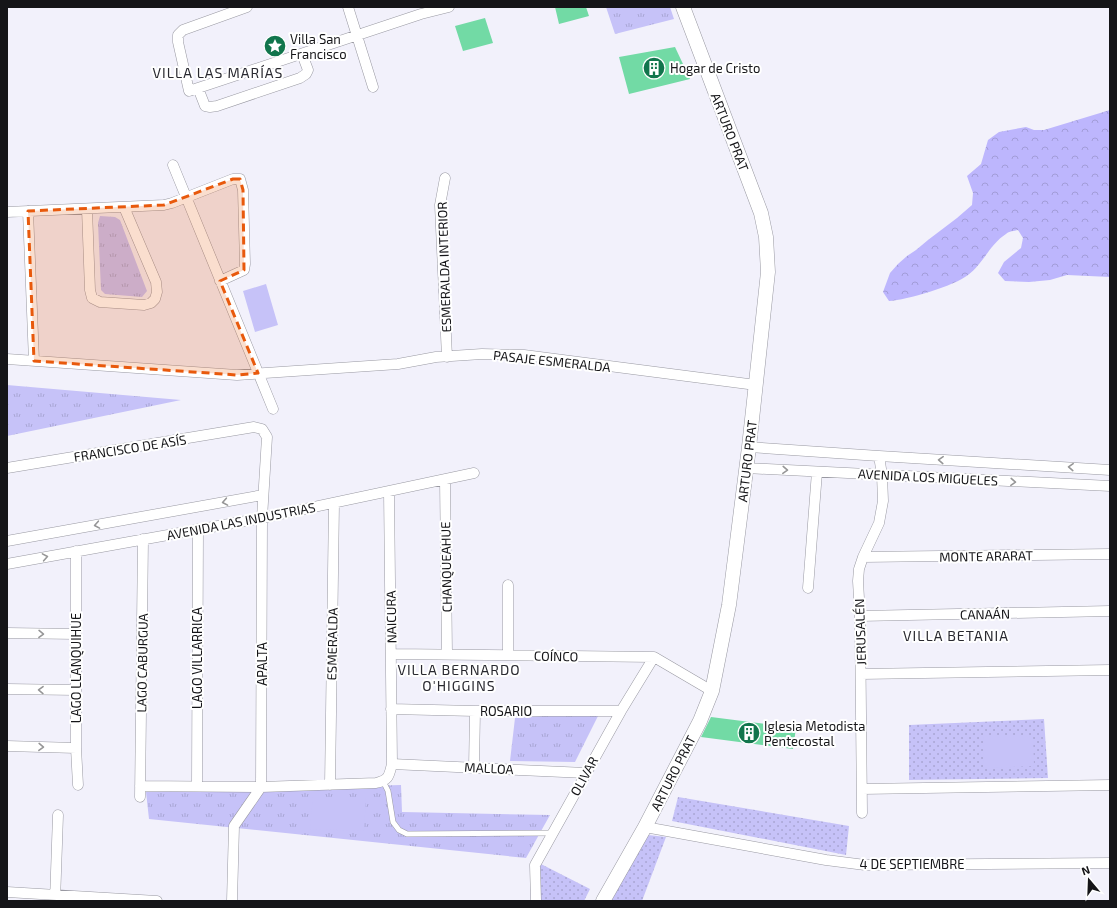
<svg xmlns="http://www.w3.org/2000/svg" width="1117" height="908" viewBox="0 0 1117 908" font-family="'Exo 2',sans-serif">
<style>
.grass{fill:url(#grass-dots)}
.forest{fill:url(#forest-crowns)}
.park{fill:url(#park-tufts)}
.pitch{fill:#c6c2f8}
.building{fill:#72daa5}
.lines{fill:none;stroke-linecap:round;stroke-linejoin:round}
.lane-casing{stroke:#9999a2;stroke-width:6}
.street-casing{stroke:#9999a2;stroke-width:11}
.secondary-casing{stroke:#9999a2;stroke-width:15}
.lane{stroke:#fff;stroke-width:5}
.street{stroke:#fff;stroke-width:10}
.secondary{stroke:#fff;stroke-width:14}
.oneway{stroke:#969697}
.marked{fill:#e8590c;fill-opacity:0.2;stroke:#e8590c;stroke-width:3;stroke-dasharray:8 5;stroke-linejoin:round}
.labels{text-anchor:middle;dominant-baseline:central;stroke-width:4;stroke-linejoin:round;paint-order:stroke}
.poi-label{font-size:13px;fill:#151518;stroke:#fff;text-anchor:start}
.street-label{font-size:13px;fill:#151518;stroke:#fff}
.neighbourhood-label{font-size:14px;letter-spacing:1px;fill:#292930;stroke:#fff}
</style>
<defs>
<pattern id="grass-dots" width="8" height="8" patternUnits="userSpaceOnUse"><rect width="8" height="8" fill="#c6c2f8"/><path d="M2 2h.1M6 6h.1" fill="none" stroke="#a9a6d4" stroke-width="1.8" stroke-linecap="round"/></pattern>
<pattern id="forest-crowns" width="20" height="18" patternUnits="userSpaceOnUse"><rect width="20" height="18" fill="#bdb6fd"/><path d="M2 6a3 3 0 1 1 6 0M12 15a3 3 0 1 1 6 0" fill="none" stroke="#a29cd8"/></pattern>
<pattern id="park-tufts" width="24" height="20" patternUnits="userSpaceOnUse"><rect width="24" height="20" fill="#c6c2f8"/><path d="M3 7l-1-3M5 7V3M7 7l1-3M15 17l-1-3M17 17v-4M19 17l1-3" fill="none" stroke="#a9a6d4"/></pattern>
</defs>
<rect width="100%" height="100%" fill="#f2f1fb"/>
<path class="grass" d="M1044,719L1048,778L909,780V725Z
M678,797L849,826L846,855L672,821Z
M639,834L666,837L642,901H602Z
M537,862L590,889L584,901H531L530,873Z"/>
<path class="forest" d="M1110,110V277L1067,275L1050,280L1029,282L1005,281L998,273L1004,262L1021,248L1023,238L1018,230C1014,231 1009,231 1006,234C990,244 983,264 968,275C954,286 907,300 889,301L883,292L890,273L898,264L907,256L916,250L928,240L957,218L972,205L973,193L967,176L981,164L988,140L999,132L1026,127L1034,130H1044Z"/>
<path class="park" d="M606,7H670L674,19L615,34Z
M100,216L115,217L120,220L147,291L142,297L105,294L101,290L98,223Z
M7,385L181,400L7,436Z
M600,712L575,762L510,761L515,718Z
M401,785L402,812L550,815L526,858L149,819L146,792Z"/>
<path class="pitch" d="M266,284L278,325L255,332L243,291Z
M984,737H1033L1034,766L983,768Z
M313,797H366L364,831L310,829Z"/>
<path class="building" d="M555,7H586L589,16L559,24Z
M485,18L493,43L463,51L455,26Z
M675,47L690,79L629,94L619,57Z
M711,717L796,728L793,749L701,737Z"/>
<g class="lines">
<g class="lane-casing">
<path id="lane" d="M383,781L388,791L393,822L399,830L407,834L553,833"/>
</g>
<g class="street-casing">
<path id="street" d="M247,7L183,30L178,35V42L189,91L421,14L449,7
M348,7L373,87
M198,88L205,106L210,107L217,106L300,78L306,74L308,70L302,54
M173,165L273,409
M445,178L440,205L447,357
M87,209L90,290L92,298L100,302L144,305L151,303L155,299L157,292L156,282L124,207
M28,211L34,361
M7,212L164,205L172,203L233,179H240L243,190L245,264L244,270L220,281
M7,359L237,375L398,364L436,357L482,354L524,355L756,385
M749,447L879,456L1110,470
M7,468L254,427L262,429L267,437L262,518L261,787L234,826L232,901
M746,468L1110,486
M445,479L447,654
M7,541L263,495
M76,551V748L78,785
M863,557L1110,554
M7,564L262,518L474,473
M808,588L817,472
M860,616L1110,611
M7,633L76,634
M392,654L654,657L712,691
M508,655V585
M861,674L1110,670
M7,689L76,690
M391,709L475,711H621
M7,746L76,748
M392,764L586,773
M474,768L475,711
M330,785L334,503
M140,786L261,787L376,783C389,780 389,776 392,764L389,491
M197,786L198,529
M862,789L1110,785
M140,797L143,539
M862,813L860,616L858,581L859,569L863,557L879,523L883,501L882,475L879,456
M645,827L826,860L865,865L1110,863
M7,892L157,901
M55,901L58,815
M536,901L535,865L621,711L654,657"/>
</g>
<g class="secondary-casing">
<path id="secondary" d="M603,901L645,827L700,721L712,691L729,605L749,447L768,272L766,237L761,213L683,7"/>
</g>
<use href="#lane" class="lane"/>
<use href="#street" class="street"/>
<use href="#secondary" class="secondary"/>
</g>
<defs><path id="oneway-chevron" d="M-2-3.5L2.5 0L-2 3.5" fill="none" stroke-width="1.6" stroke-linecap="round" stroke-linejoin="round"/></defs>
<g class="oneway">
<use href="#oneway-chevron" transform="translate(941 460) rotate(-177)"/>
<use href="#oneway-chevron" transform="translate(1071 467) rotate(-177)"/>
<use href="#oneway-chevron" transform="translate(785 470) rotate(3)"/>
<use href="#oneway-chevron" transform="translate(1013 482) rotate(3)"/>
<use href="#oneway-chevron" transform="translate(225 502) rotate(170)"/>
<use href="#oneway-chevron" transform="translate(97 525) rotate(170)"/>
<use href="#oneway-chevron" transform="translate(45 557) rotate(-10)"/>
<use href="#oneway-chevron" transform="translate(41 634) rotate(1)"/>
<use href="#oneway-chevron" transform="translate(41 690) rotate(-179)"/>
<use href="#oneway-chevron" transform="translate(41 747) rotate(2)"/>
</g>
<path class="marked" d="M233,179H240L243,190L244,270L220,281L258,373L237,375L34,361L28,211L164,205Z"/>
<defs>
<g id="sight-disc" transform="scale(1.15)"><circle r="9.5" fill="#11754c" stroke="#fff"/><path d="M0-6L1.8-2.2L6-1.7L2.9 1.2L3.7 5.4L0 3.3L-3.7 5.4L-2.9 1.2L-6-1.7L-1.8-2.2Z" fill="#fff"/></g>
<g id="building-disc" transform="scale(1.15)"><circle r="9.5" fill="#11754c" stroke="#fff"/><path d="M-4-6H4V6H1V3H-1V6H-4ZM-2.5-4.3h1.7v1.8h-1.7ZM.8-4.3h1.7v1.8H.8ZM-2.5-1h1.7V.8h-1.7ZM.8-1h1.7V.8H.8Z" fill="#fff"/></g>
</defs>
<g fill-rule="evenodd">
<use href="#sight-disc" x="275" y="46"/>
<use href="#building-disc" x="654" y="68"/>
<use href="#building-disc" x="749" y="733"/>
</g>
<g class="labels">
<g class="poi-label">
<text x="290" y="39">Villa San<tspan x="290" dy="15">Francisco</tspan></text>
<text x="670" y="68">Hogar de Cristo</text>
<text x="764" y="726">Iglesia Metodista<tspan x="764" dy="15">Pentecostal</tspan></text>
</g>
<g class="street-label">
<text transform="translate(730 132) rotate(69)">ARTURO PRAT</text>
<text transform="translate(444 267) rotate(-92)">ESMERALDA INTERIOR</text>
<text transform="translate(552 361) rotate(6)">PASAJE ESMERALDA</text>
<text transform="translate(130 448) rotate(-9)">FRANCISCO DE ASÍS</text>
<text transform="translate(747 461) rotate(-83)">ARTURO PRAT</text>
<text transform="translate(928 477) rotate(3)">AVENIDA LOS MIGUELES</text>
<text transform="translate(241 521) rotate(-11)">AVENIDA LAS INDUSTRIAS</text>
<text transform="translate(986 556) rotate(-1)">MONTE ARARAT</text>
<text transform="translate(446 567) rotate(-91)">CHANQUEAHUE</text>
<text transform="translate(985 614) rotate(-1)">CANAÁN</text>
<text transform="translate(391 617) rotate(-91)">NAICURA</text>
<text transform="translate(860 632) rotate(-92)">JERUSALÉN</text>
<text transform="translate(332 644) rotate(-89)">ESMERALDA</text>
<text transform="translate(556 656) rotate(1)">COÍNCO</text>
<text transform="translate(197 658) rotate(-90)">LAGO VILLARRICA</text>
<text transform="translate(142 663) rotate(-89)">LAGO CABURGUA</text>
<text transform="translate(262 664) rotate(-90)">APALTA</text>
<text transform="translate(76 668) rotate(-90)">LAGO LLANQUIHUE</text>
<text x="506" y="711">ROSARIO</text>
<text transform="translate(489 768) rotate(3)">MALLOA</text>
<text transform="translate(673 773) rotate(-63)">ARTURO PRAT</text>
<text transform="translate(584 776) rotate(-61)">OLIVAR</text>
<text x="912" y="864">4 DE SEPTIEMBRE</text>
</g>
<g class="neighbourhood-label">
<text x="218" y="72">VILLA LAS MARÍAS</text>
<text x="956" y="635">VILLA BETANIA</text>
<text x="459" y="669">VILLA BERNARDO<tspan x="459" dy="16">O'HIGGINS</tspan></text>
</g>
</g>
<rect width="1117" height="908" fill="none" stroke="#151518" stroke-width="16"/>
<g transform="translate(1089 880) rotate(341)" stroke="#ffffff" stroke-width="3" paint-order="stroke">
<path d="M0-3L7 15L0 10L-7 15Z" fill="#151518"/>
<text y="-6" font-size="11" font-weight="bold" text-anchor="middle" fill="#151518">N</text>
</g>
</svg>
